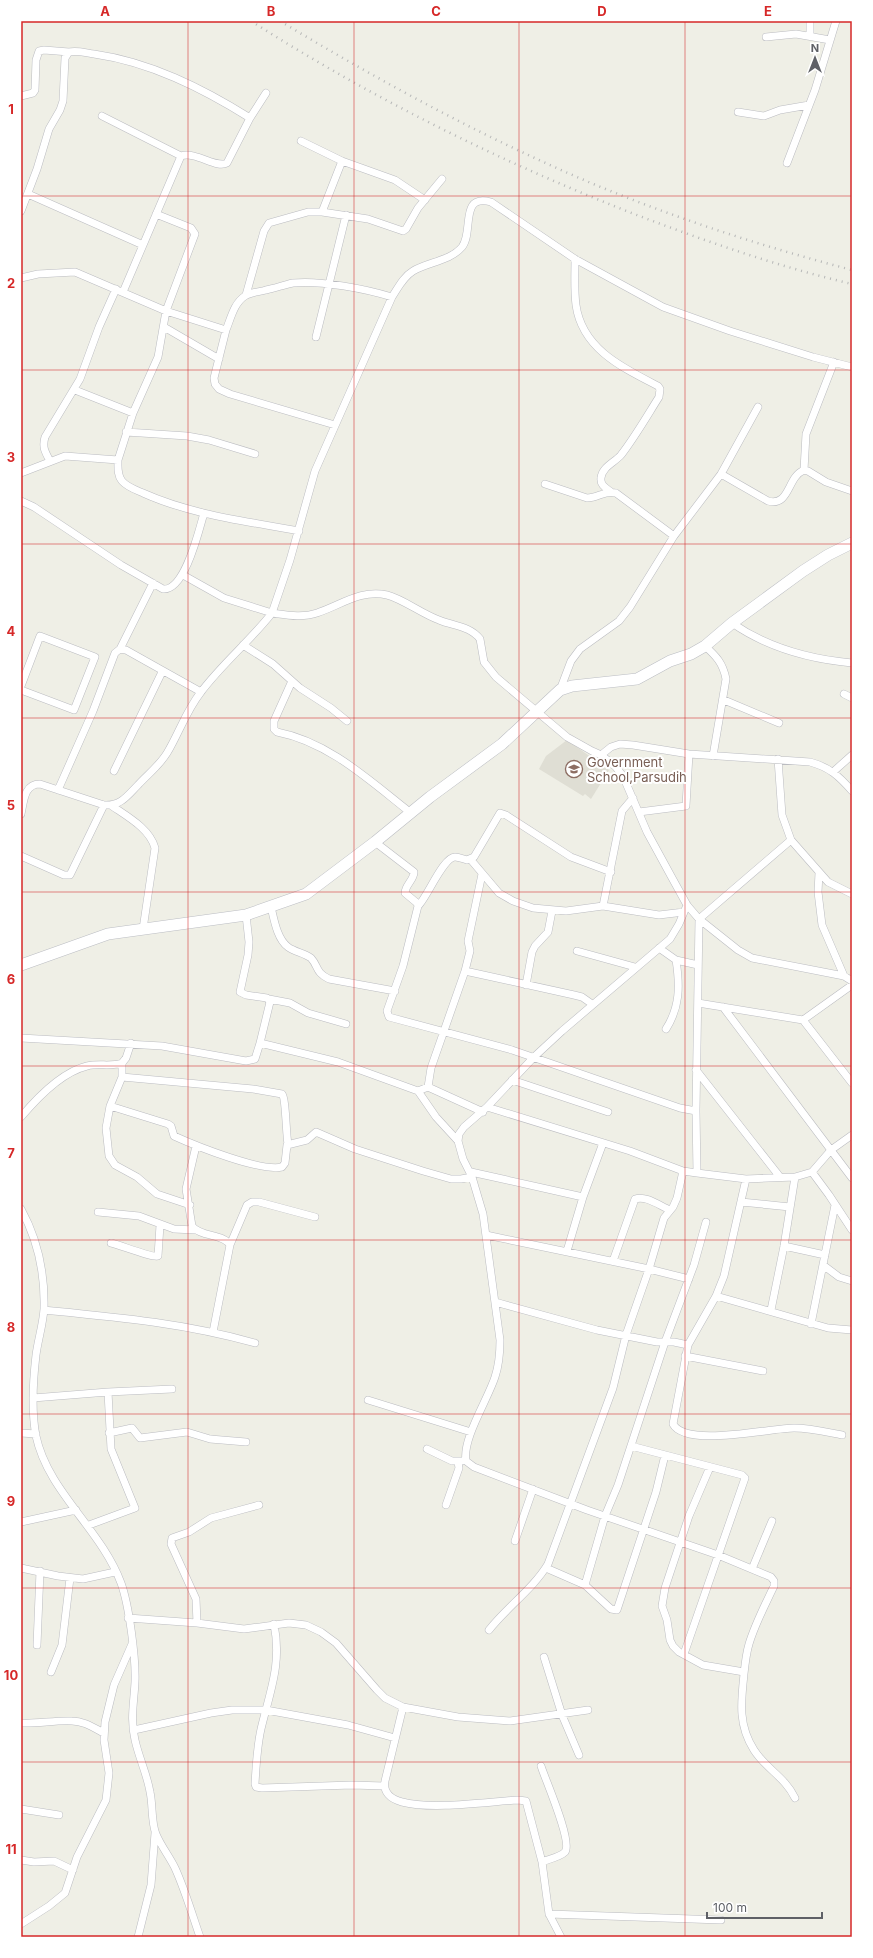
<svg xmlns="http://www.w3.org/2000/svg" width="873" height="1958" viewBox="0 0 873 1958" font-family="Inter,sans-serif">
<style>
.education{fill:#dfded4}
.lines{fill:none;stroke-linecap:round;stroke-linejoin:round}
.minor-casing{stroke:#bbbcc1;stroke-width:8}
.secondary-casing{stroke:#bbbdc3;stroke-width:12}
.minor{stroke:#fff;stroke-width:7}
.secondary{stroke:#fff;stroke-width:11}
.rail{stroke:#b6b7b7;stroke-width:2.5;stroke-dasharray:1 5;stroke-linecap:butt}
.grid{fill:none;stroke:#d62828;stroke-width:1;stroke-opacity:0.55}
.labels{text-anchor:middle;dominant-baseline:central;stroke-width:4;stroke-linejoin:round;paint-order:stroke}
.education-label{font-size:13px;fill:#785e54;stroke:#fff;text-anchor:start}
.neatline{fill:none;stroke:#d62828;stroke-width:1.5}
.grid-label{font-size:13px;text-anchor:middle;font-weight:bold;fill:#d62828}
</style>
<rect width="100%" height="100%" fill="#efefe6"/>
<path class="education" d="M567,740L609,770L591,799L585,794L583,796L539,769L546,756Z"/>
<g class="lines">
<g class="minor-casing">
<path id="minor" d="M810,21V35
M766,37L796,34L830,40
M21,96L33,93L35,90L36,60L39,51L44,50L69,52
M738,112L764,116L780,110L809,105
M102,116L181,156
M301,141L342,161L395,180L425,200
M787,163L815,90L836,21
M28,194L143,245
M21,211L37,169L49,129L60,110L63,101L65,58L69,52C77,50 86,53 94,54C150,62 202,88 250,118
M322,212L342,161
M575,259C575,274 574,290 576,305C582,349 623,368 658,386L660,389L659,397C647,416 635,437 621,455C615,462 602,467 601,478C600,485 606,488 611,492
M21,278L38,274L75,272L166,311L195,234L191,228L156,214
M123,292L181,156C196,151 216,169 227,163L250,118L266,93
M246,295L264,231L269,223L308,212H322L368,219L403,231L406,229L418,208L442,179
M392,297C398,288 403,277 413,271C428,262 450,261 462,247C474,232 459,193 491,202L575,259L663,307L730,331L813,357L852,367
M164,327L219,359
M226,330L214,378L215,384L219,389L230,394L335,425
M316,337L346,215
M75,390L133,413
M126,432L187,436L209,440L255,454
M118,460C118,467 117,475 122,481C127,487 136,490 143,493C192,515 246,521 299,531
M50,461C45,452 42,447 45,437L80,379L99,327L116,289
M804,470L806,434L834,362
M21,473L65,456L118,460L133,413L158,357L166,311L226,330C231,318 234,303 245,296C251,292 260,292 266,290C275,288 284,285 293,283C320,280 366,289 392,297L315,471L290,560L272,613C287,615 302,618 317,613C341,605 361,589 387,595C403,599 422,614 439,620C453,626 470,626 480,639L484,662L496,677L567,737L592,751L601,755L615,766L623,776L647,832L671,876L687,905L699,919L738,950L752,958L844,976L852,981
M721,474L768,501C790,507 787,477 804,470L808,471L826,482L852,491
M545,484L587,498C598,498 605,490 616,493L674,536
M21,501L34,507L121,565L163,589C185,591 199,530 204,513
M732,623C768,648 809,659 852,663
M243,645L273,664L300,688L331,708L347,721
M705,646C716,656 723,663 726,679L713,756
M120,649L153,583
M292,681L274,721V729L277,732C329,742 370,781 411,813
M21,686L40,636L95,657L74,710L21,690
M560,690L571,661L580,649L619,621L630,607L674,536L721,474L758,407
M844,694L852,698
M724,700L779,723
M601,755L611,747L620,744L633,745L689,754L810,762C829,767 839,776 852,791
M778,759L782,815L791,840L828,882L852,894
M114,771L162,672
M833,772L852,755
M58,790L93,711L115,653L120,649L126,650L201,692
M112,806C128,817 150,829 155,848L143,929
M639,812L686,806L689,754
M21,814C24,801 24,784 40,784L104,805C121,806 127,796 138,785C148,774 159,766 167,753C179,733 186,711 201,692C222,664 250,641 272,613L224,598L183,575
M791,840L699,919L696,1111L697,1173L683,1171L630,1151L487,1107L464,1127L459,1134L458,1141L463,1159L472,1177L483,1214L500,1340C500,1353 499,1365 495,1377C488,1399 462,1439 466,1461L474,1467L587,1510L718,1555L771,1577L774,1581V1586C765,1605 755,1624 749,1644C746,1654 745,1664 744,1674C741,1702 738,1725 754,1750C766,1769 785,1777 795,1798
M375,842L414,872C414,880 405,885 405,893L417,903L418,906L403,966L387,1011L389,1017L512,1050L680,1108L696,1111
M21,856L64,875H70L104,805
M471,860L499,893L513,901L533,908L566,911L603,906L659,915L684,912
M819,873L818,892L822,925L844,976
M418,906C427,898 443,857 455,857C459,857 463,859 467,860L474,857L500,813L506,815L571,857L611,872
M603,906L622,811L633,798
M271,907C274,919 277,939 288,947C295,952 304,953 311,958C319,967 315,972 329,979L395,991
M246,915L249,942L248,955L240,992L246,995L267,998L270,1002L260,1043L338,1062L418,1091L428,1087L483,1112
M659,948L676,960L698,965
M577,951L635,967
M465,971L470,951L468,941L482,874
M526,985L532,952L535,946L548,932L552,911
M269,999L290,1003L308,1013L346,1024
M698,1003L803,1020L852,1083
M723,1007L852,1178
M803,1020L852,985
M666,1029C680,1007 680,986 676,960
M21,1038L162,1046L246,1061L255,1059L260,1043
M122,1063V1077L110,1106L106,1128L109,1156L115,1165L137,1177L157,1194L190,1205
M696,1070L780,1177
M122,1077L253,1089L282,1094C286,1098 286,1135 288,1144
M512,1080L608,1112
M428,1087L431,1068L465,971L574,995L582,997L592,1004
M418,1091L436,1117L458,1141
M110,1106L168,1124L171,1126L174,1136C196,1146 261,1172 282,1167L285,1163L287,1145L307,1140L316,1132L355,1149L423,1171L451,1179H461L472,1177
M487,1107L534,1057L562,1031L670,939L679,924L687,905
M21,1117C37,1098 62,1072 87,1066C99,1063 111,1067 122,1063L126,1058L131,1043
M196,1146L186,1189L192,1226C200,1237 225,1234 230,1245L213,1332
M471,1172L583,1197L567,1251
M812,1172L829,1195L852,1230
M697,1173L746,1179L795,1177L812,1172L831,1150L852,1135
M746,1179L724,1276L716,1296L688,1345L673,1424C686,1448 770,1428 794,1428C810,1428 826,1432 842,1435
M583,1197L603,1143
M741,1202L790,1207
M21,1209C38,1240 45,1273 44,1309C43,1324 38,1340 36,1355C33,1381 31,1410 36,1436C48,1492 101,1529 121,1583C129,1605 136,1658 135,1682C134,1702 130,1720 135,1740C139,1758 147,1774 150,1792C153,1805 151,1822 156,1834C161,1846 169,1856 175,1868C185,1890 192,1914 200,1937
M98,1212L139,1216L174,1229L195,1230
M486,1235L649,1269L689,1279
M111,1243C120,1245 153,1258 158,1256L160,1225
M230,1245L247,1205L252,1202H259L315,1217
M784,1246L825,1255
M613,1261L635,1199C646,1195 660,1206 670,1210
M823,1265L839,1277L852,1281
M716,1296L828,1328L852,1330
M495,1302L597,1330L657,1342H674L688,1345
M44,1310C116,1317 184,1323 255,1343
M771,1310L784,1246L795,1177
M811,1324L835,1205
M685,1356L763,1371
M33,1398L108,1392L172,1389
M368,1400L471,1432
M21,1433L36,1434
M109,1433L132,1428L140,1438L187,1432L210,1439L246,1442
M631,1446L742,1475L745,1478L684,1654
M427,1449L452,1461H462
M710,1467L689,1516L665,1588L662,1606L667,1620L670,1640L673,1646L679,1652L703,1665L744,1672
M446,1505L459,1468L458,1462
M21,1522L76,1510
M89,1525L135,1508L111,1449L108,1392
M515,1541L533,1489
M21,1568L58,1576L83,1579L115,1572
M546,1568L585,1585L611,1609L617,1610L656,1492L665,1455
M752,1569L772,1521
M585,1585L605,1516L618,1485L665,1342L694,1265L706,1222
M128,1618L197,1623L244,1629L289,1623L306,1625L321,1632L336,1643L377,1690L385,1698L403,1707L458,1717L510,1721L588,1710
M197,1623L196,1599L171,1544L172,1538L189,1532L211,1518L259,1505
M274,1624C282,1664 270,1691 261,1729C257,1747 256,1766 255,1784L256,1787L262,1788L352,1785L384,1786
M489,1630C507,1607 533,1589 548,1564L613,1388L626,1335L649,1269L664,1218L673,1207L677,1198L683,1171
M37,1645L40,1571
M544,1657L562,1715L579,1755
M51,1672L62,1645L70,1578
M403,1707L385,1781C383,1792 390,1799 402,1802C432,1810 486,1802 518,1800L526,1801L542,1862L549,1914L561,1937
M21,1723C38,1724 55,1720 72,1721C84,1721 94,1728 104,1733
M134,1730L211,1713L232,1710H266L348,1725L395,1738
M541,1766C545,1779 573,1842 565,1852C560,1857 549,1859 542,1862
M21,1809L59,1815
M21,1860L34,1862L54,1861L73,1870
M549,1914L721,1920
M21,1924L49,1906L65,1893L77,1857L106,1800L109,1773L104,1740L105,1722L114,1685L132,1644
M138,1937L151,1885L155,1833"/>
</g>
<g class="secondary-casing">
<path id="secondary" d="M21,965L108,934L246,915L306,894L375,842L430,797L502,744L560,690L572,686L637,679L670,661L691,654L705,646L732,623L803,571L828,555L852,543"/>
</g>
<use href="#minor" class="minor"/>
<use href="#secondary" class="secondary"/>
<path class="rail" d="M251,21C370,97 497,160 629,212C702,240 776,266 852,284
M280,21C378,80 479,135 584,180C671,217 761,246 852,270"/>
</g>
<path class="grid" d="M188,21V1937M354,21V1937M519,21V1937M685,21V1937M21,196H852M21,370H852M21,544H852M21,718H852M21,892H852M21,1066H852M21,1240H852M21,1414H852M21,1588H852M21,1762H852"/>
<defs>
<g id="school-ring" transform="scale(0.9)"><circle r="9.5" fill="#fff" stroke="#8d6e63" stroke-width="1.5"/><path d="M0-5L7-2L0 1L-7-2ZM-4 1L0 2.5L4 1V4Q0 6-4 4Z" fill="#8d6e63"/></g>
</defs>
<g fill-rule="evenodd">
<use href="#school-ring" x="574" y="769"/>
</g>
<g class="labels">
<g class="education-label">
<text x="587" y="762">Government<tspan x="587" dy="15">School,Parsudih</tspan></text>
</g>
</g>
<rect width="873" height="1958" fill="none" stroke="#ffffff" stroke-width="44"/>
<g transform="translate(815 58)" stroke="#ffffff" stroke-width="3" paint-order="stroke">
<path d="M0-3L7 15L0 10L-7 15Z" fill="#5e6066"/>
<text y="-6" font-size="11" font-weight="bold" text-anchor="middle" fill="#5e6066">N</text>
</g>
<path d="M707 1912v6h115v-6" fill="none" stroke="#5e6066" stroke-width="2"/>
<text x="713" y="1912" font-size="12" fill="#5e6066" stroke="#ffffff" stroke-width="3" paint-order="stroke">100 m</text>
<rect x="22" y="22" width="829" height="1914" class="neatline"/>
<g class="grid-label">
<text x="105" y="16">A</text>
<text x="271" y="16">B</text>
<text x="436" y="16">C</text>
<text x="602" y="16">D</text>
<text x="768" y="16">E</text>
<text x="11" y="114">1</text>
<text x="11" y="288">2</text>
<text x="11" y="462">3</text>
<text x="11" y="636">4</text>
<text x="11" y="810">5</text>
<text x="11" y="984">6</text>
<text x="11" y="1158">7</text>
<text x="11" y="1332">8</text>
<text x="11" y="1506">9</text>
<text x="11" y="1680">10</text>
<text x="11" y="1854">11</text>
</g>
</svg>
